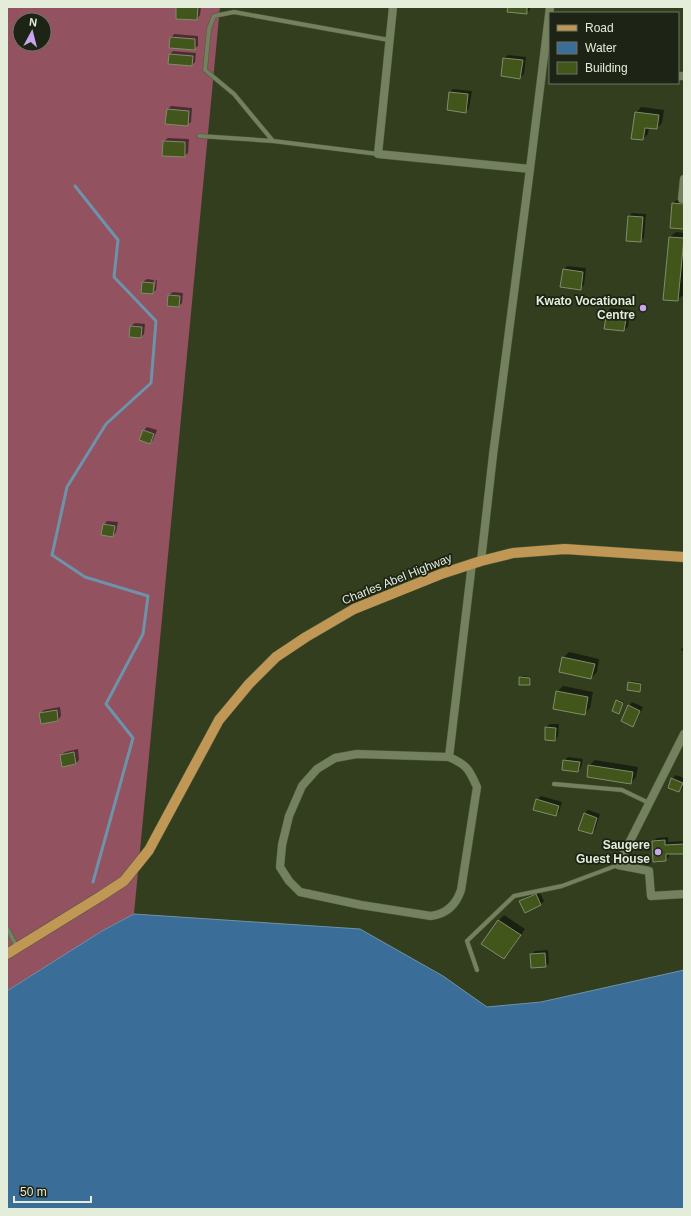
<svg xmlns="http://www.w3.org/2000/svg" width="691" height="1216" viewBox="0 0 691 1216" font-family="Helvetica,sans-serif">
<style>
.forest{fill:#925260;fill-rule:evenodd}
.water{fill:#3a6d97;stroke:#6d93ab}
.shadow{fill:#0007}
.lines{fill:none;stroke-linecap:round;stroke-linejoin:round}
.stream{stroke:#6d93ab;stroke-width:3}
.building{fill:#42561c;stroke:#7f8d6a}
.lane-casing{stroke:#4f593c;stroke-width:5}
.street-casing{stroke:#4f593c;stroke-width:9}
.primary-casing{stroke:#4f593c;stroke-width:11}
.lane{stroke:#73815e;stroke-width:4}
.street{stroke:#73815e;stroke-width:8}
.primary{stroke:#c09754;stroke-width:10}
.poi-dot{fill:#c8a5ee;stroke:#1d2315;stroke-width:1.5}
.labels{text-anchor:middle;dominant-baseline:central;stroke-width:3.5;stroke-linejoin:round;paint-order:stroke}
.poi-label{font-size:12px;font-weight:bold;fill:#e4edd9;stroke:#1d2315;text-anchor:end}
.street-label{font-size:12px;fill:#e4edd9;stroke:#1d2315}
</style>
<rect width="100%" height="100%" fill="#323e1e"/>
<path class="forest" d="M7,7H220L134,914L102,931L7,991ZM20,20H44V44H20Z"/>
<path class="water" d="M134,914L360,929L443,976L487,1007L541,1002L684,970V1209H7V991L102,931Z"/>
<path class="shadow" d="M177,7H201L200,15L197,19Z
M509,7H530V10L526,13Z
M174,34L198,36V46L194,49L171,38Z
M173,51L196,53L195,62L192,65L170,54Z
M508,55L526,57L524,74L520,78L504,58Z
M453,89L472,91L469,108L466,112L450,92Z
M171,106L192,108L191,122L187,125L168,109Z
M641,107L664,110L662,123L657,128L649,127L648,134L643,139L636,113Z
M168,138L189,139L188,153L184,156L164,141Z
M677,200L684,201V228L673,203Z
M632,213L646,214L644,238L640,241L629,216Z
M676,232L684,233V284L683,295L677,300L670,237Z
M567,266L586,268L584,285L580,289L564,270Z
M147,279L154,280L152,291H154L156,280H157L156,290L152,293L143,282Z
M173,292L183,293L182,303L179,306L169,295Z
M611,308L630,310L628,327L624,330L607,311Z
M135,323L145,324L144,334L141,337L131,326Z
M147,427L157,430L153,440L150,443L144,430Z
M107,521L118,522L116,532L113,536L104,525Z
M684,645V652L681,650Z
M569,652L599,659L597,672L591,678L563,658Z
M522,676L531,677V683L530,684L520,678Z
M631,681L642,683L641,690L639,691L629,682Z
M563,686L593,692L590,708L584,714L557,692Z
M619,700L624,702L619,713L617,701Z
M632,702L643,707L636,722L633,726L629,706Z
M60,707L61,716L58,720L42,723L40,714L44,710Z
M550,724H559L558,736L555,740L546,727Z
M78,749L79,760L76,763L61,755L65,752Z
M568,757L583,759L581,768L578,771L564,761Z
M595,760L638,767L636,777L631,783L589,766Z
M676,775L684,778L683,788L679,791L672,779Z
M541,796L562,802L559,812L556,815L537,800Z
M588,810L600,814L595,830L591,833L584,814Z
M668,837V842L684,841V853H669V857L665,860L653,841L657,838Z
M539,891L544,901L541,904L526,912L520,902L524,898Z
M504,915L525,929L509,953L504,958L482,944L499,920Z
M548,950L549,963L546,966L531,955L535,951Z"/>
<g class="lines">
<path class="stream" d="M75,186L118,240L114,277L156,321L151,383L106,424L67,487L52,555L85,577L148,596L143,634L106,704L133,738L93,882"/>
</g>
<path class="building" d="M176,7H198L197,20L176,19Z
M508,7H527V14L507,12Z
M170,37L195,39V50L169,48Z
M169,54L193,56L192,66L168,64Z
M503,58L523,60L520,79L501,76Z
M449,92L468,94L466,113L447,110Z
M167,109L189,111L188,126L165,124Z
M635,112L659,115L657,129L645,128L643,140L631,139Z
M163,141L185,142V157L162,156Z
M672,203L684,204V229L670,228Z
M628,216L643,217L641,242L626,241Z
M669,237L684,238L678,301L663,300Z
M563,269L583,272L581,290L560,287Z
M142,282L154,283L153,294L141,293Z
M168,295L180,296L179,307L167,306Z
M607,311L627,313L624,331L604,329Z
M130,326L142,327L141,338L129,337Z
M143,430L154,434L150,444L139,440Z
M103,524L115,526L113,537L101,535Z
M562,657L595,664L591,679L559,672Z
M519,677L530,678V685H519Z
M628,682L641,684L640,692L627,690Z
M556,691L588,697L585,715L553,709Z
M616,700L623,703L619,714L612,711Z
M628,705L640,711L633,727L621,721Z
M57,710L58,721L41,724L39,713Z
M545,727L556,728L555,741L545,740Z
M74,752L76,764L62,767L60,755Z
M563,760L580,762L578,772L562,770Z
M588,765L633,772L631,784L587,777Z
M671,778L683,783L679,792L668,788Z
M536,799L559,806L556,816L533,810Z
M584,813L597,818L592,834L578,830Z
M665,840V845L684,844V854H666V861L653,862L652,841Z
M536,894L541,905L525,913L519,901Z
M498,920L521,935L504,959L481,944Z
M545,953L546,967L531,968L530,954Z"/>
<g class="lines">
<g class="lane-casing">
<path id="lane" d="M199,136L273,141L378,154
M273,141L234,94L205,70L209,29L214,16L234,12L389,40
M554,784L622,790L649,803
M7,928L17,947
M477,970L467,941L514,896L562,886L618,865"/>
</g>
<g class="street-casing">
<path id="street" d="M393,7L378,154L530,169
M678,76H684
M682,199L684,179
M481,561L493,455L530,169L550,7
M684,734L618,865L649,871L651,896L684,894
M449,757C467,765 469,769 477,787L461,890C456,905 446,914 431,916L361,905L300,892L289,881L280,867L282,845L289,816L302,786L317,769L335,758L357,754L449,757L472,563"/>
</g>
<g class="primary-casing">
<path id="primary" d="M7,954L101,896L124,881L149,850L219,720L249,684L276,657L306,637L354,609L441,574L481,561L513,553L565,549L684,557"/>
</g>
<use href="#lane" class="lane"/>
<use href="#street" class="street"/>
<use href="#primary" class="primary"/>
</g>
<g class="poi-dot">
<circle cx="643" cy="308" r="4"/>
<circle cx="658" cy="852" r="4"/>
</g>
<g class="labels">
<g class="poi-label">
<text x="635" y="301">Kwato Vocational<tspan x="635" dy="14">Centre</tspan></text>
<text x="650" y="845">Saugere<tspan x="650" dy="14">Guest House</tspan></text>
</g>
<g class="street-label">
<text transform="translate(397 579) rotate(-22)">Charles Abel Highway</text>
</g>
</g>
<rect width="691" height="1216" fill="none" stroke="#e4edd9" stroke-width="16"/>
<rect x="549" y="12" width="130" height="72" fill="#1d2315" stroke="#6d7463"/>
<rect x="557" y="25" width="20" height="6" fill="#c09754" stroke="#6d7463"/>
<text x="585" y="32" font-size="12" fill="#e4edd9">Road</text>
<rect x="557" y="42" width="20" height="12" fill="#3a6d97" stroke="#6d7463"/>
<text x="585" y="52" font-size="12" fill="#e4edd9">Water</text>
<rect x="557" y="62" width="20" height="12" fill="#42561c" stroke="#6d7463"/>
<text x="585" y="72" font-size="12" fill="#e4edd9">Building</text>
<g transform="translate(32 32) rotate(7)"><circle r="19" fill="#1d2315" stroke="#6d7463"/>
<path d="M0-3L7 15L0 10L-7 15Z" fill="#c8a5ee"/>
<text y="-6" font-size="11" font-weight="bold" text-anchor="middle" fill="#e4edd9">N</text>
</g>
<path d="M14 1196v6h77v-6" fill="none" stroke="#e4edd9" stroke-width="2"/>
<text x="20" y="1196" font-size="12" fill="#e4edd9" stroke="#1d2315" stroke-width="3" paint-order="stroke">50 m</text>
</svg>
